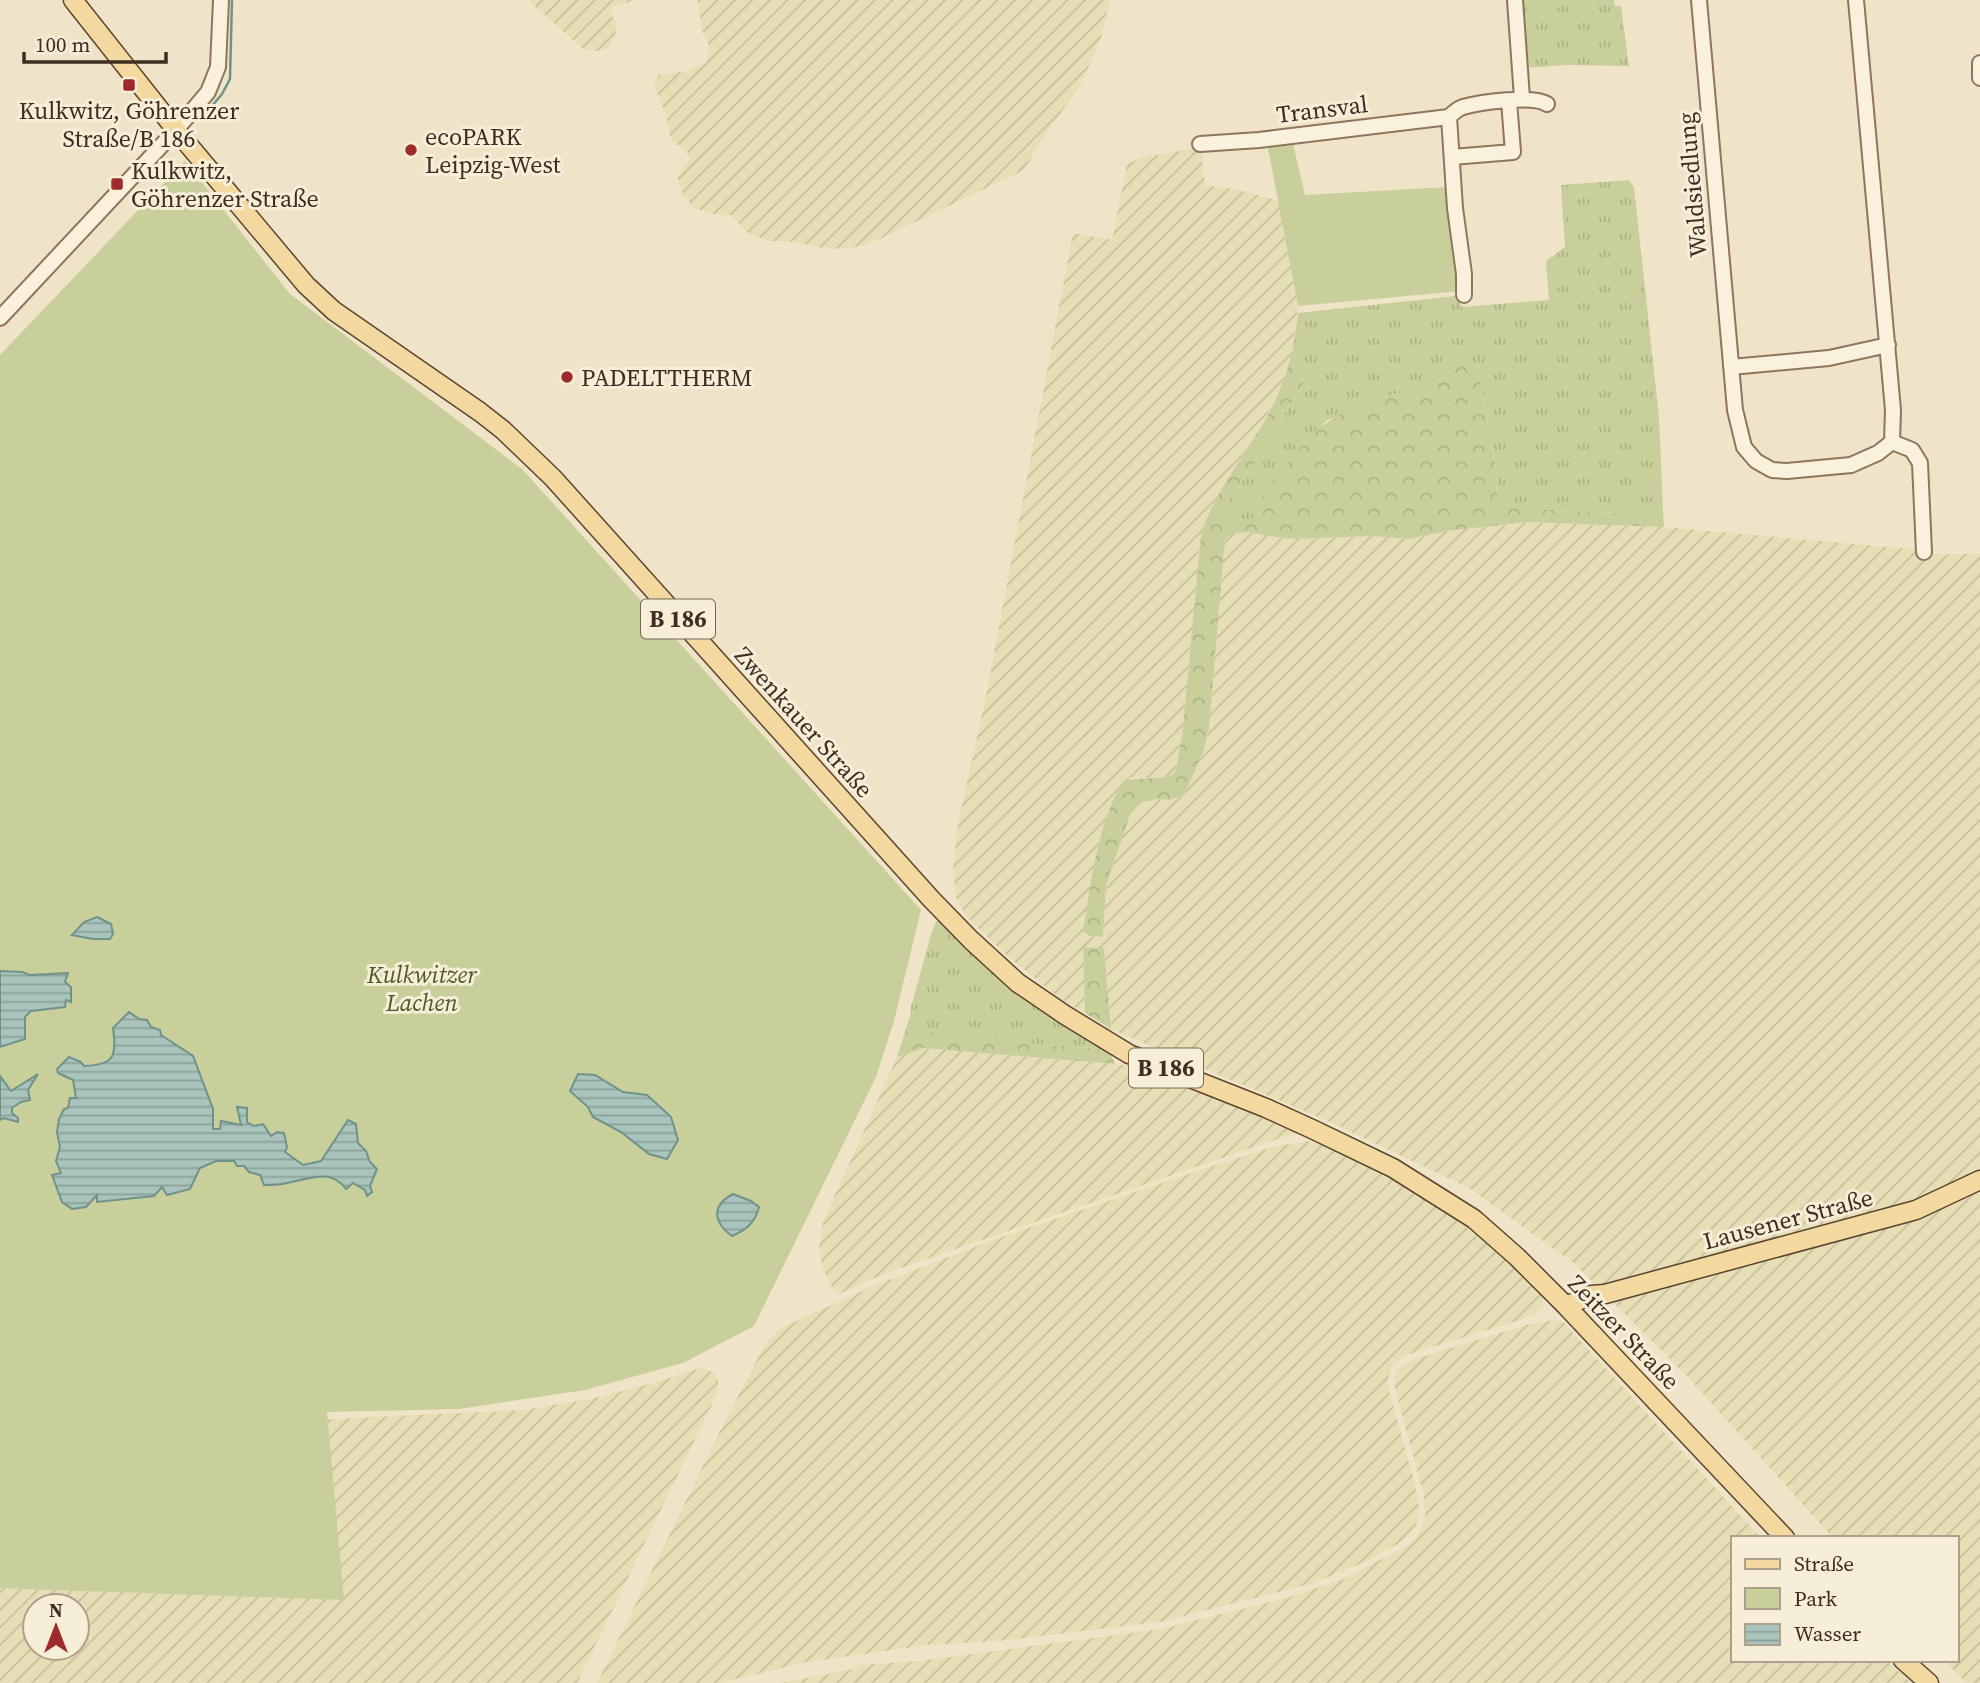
<svg xmlns="http://www.w3.org/2000/svg" width="1980" height="1683" viewBox="0 0 1980 1683" font-family="'Source Serif 4',serif">
<style>
.farmland{fill:url(#farmland-furrows);fill-rule:evenodd}
.grass{fill:url(#grass-tufts)}
.forest{fill:url(#forest-crowns)}
.green{fill:#c9cf9b}
.water{fill:url(#water-rules);stroke:#6f938a;stroke-width:2}
.lines{fill:none;stroke-linecap:round;stroke-linejoin:round}
.stream{stroke:#6f938a;stroke-width:2.5}
.minor-casing{stroke:#8d765c;stroke-width:18}
.major-casing{stroke:#5b4430;stroke-width:21}
.minor{stroke:#faf1dc;stroke-width:14}
.major{stroke:#f3d9a0;stroke-width:18}
.poi-dot{fill:#9e2a2b;stroke:#f7eed8;stroke-width:2.5}
.labels{text-anchor:middle;dominant-baseline:central;stroke-width:6;stroke-linejoin:round;paint-order:stroke}
.shield{fill:#f7eed8;stroke:#756857;stroke-width:2}
.shield-label{font-size:23px;font-weight:bold;fill:#3d2e20}
.street-label{font-size:24px;fill:#3d2e20;stroke:#f7eed8}
.poi-label{font-size:24px;fill:#3d2e20;stroke:#f7eed8;text-anchor:start}
.park-label{font-size:24px;font-style:italic;fill:#4d5a26;stroke:#f7eed8}
</style>
<defs>
<pattern id="farmland-furrows" width="10" height="10" patternUnits="userSpaceOnUse" patternTransform="scale(1.75)"><rect width="10" height="10" fill="#e6deb5"/><path d="M-1 1l2-2M0 10L10 0M9 11l2-2" fill="none" stroke="#c6bf9b"/></pattern>
<pattern id="grass-tufts" width="24" height="20" patternUnits="userSpaceOnUse" patternTransform="scale(1.75)"><rect width="24" height="20" fill="#c9cf9b"/><path d="M3 7l-1-3M5 7V3M7 7l1-3M15 17l-1-3M17 17v-4M19 17l1-3" fill="none" stroke="#aeb285"/></pattern>
<pattern id="forest-crowns" width="20" height="18" patternUnits="userSpaceOnUse" patternTransform="scale(1.75)"><rect width="20" height="18" fill="#c9cf9b"/><path d="M2 6a3 3 0 1 1 6 0M12 15a3 3 0 1 1 6 0" fill="none" stroke="#aeb285"/></pattern>
<pattern id="water-rules" width="6" height="5" patternUnits="userSpaceOnUse" patternTransform="scale(1.75)"><rect width="6" height="5" fill="#a9c4bc"/><path d="M0 2.5h6" fill="none" stroke="#8ba098"/></pattern>
</defs>
<rect width="100%" height="100%" fill="#f0e4c8"/>
<path class="farmland" d="M528,0H636L612,7V16L617,25L615,37L608,48L597,51L583,49Z
M698,0H1110L1101,38L1079,88L1046,133L1024,170L869,244L850,248L828,249L795,242L768,241L749,234L731,215L712,214L694,208L683,195L677,176L691,158L685,150L671,140L666,116L654,84L659,75L687,71L706,63L709,45L702,31Z
M1201,147L1205,185L1235,189L1279,201L1298,306L1293,349L1285,382L1256,435L1209,510L1201,534L1182,738L1175,773L1166,777L1129,778L1090,936L1103,937L1106,886L1130,815L1140,803L1157,799L1170,800L1184,795L1203,753L1209,728L1224,549L1227,537L1236,533L1251,532L1267,536L1296,539L1371,536L1409,539L1446,531L1528,522L1664,527L1910,549L1936,554H1980V1683H1966L1944,1660H1957V1538H1833L1685,1374L1575,1264L1469,1188L1328,1121L1111,1029L1104,948L1083,947L1085,1013L1058,997L1004,953L966,916L956,898L953,868L957,828L986,696L1073,233L1112,240L1127,164L1140,158Z
M923,1048L1136,1066L1199,1090L1298,1132L886,1273L841,1293L833,1289L822,1267L819,1246L823,1222L897,1057Z
M1309,1141L1324,1145L1361,1162L1407,1185L1451,1213L1495,1249L1543,1295V1308L1533,1316L1406,1355L1392,1366L1388,1379L1389,1391L1414,1480L1419,1508L1416,1527L1403,1541L1367,1561L1314,1583L1160,1622L998,1641L927,1645L807,1662L720,1683H597L718,1435L765,1344L781,1328L871,1287L990,1241L1206,1168L1276,1146Z
M1554,1320L1563,1322L1761,1538H1733V1660H1886L1911,1683H781L853,1669L859,1665L919,1661L1161,1629L1290,1597L1346,1578L1406,1546L1415,1539L1425,1520L1424,1496L1395,1389L1394,1379L1397,1370L1409,1361L1526,1325Z
M702,1367L714,1373L718,1379V1392L577,1683H0V1559L243,1423L524,1410L595,1398L661,1381ZM35,1606H77V1648H35Z"/>
<path class="grass" d="M1519,0H1614L1615,6H1621L1629,66L1566,65L1523,68Z
M1629,180L1634,187L1659,417L1663,511L1657,515L1515,508C1497,503 1495,491 1497,474L1478,366L1470,361L1428,387L1382,397L1326,421L1272,482L1258,515L1250,520L1229,518L1227,514V505L1305,381L1293,349L1298,313L1456,296L1462,307L1549,300L1546,261L1565,247L1561,185Z
M940,920L1108,1049L1031,1044L928,1031L916,1024L910,1016L911,1007L932,931L936,922Z"/>
<path class="forest" d="M1293,349L1305,381L1227,505V514L1230,518L1250,520L1258,515L1272,482L1315,430L1341,414L1382,397L1428,387L1469,361H1474L1478,366L1497,474C1495,491 1497,503 1515,508L1657,515L1663,511L1664,527L1528,522L1446,531L1409,539L1371,536L1296,539L1267,536L1251,532L1236,533L1227,537L1224,550L1209,728L1203,753L1184,795L1170,800L1157,799L1140,803L1130,815L1106,886L1103,937L1090,936L1083,931C1092,881 1097,823 1124,780L1166,777L1175,773L1182,738L1201,534C1212,498 1235,470 1254,438C1273,409 1285,382 1293,349Z
M1083,947L1104,948L1111,1029L1085,1013Z
M910,1016L916,1024L929,1031L1031,1044L1108,1049L1115,1064L923,1048L897,1057Z"/>
<path class="green" d="M1292,140L1305,195L1449,187L1460,291L1298,306L1267,143Z
M185,161L290,294L522,469L921,910L894,1021L876,1077L754,1326L683,1363L585,1390L459,1409L327,1412L344,1600L0,1588V355Z"/>
<path class="water" d="M97,917L111,924L113,934L110,939H93L72,935L84,922Z
M0,971L22,972L30,975L68,973L65,982L71,987V1002L66,1000L65,1007L31,1011L25,1017V1039L0,1047Z
M129,1012L139,1019L147,1020L151,1027L160,1030L161,1035L193,1056L213,1109V1129H220L221,1121L241,1125L237,1107L247,1108V1122L254,1126L263,1124L271,1136L277,1132L284,1133L287,1147L285,1152L303,1165L321,1161L348,1120L356,1124L358,1143L366,1151L370,1162L377,1169L370,1186L372,1192L367,1196L365,1190L353,1183L346,1189C330,1167 307,1180 287,1183C280,1185 272,1185 264,1185L260,1175L249,1172L244,1166H237L234,1161H216L200,1168L190,1189L167,1195L162,1187L154,1196L97,1202V1195L86,1207L72,1209L62,1202L52,1175L61,1173L56,1161L60,1147L57,1132L59,1119L64,1109L68,1108L70,1098H76L73,1080L58,1073L57,1069L69,1057L81,1062L84,1066C114,1065 117,1057 113,1028Z
M38,1074L28,1090L30,1100L21,1102L12,1108V1113L18,1118V1122L4,1118L0,1120V1076L11,1091Z
M578,1074L595,1075L623,1092L647,1095L671,1117L678,1140L667,1159L649,1154L621,1132L593,1117L588,1107L570,1091Z
M733,1194L751,1201L759,1207C755,1223 746,1230 732,1236C713,1222 711,1206 733,1194Z"/>
<g class="lines">
<path class="stream" d="M202,118L222,94L230,79L232,0"/>
<g class="minor-casing">
<path id="minor" d="M1515,0L1522,98
M1699,0L1735,410L1744,447L1756,461L1772,470L1787,471L1851,465L1878,453L1892,442
M1856,0L1893,410L1892,442
M1980,63V78
M1449,117L1455,208L1464,274V295
M1200,144L1259,140L1449,117C1453,113 1457,109 1463,107C1481,102 1532,95 1547,104
M1452,157L1513,152L1509,101
M0,318L176,130L208,92L218,67L221,0
M1731,367L1829,358L1888,345
M1892,442L1912,450L1920,463L1924,552"/>
</g>
<g class="major-casing">
<path id="major" d="M73,0L176,130L306,285L334,311L480,412L503,430L553,478L932,900L971,940L1018,983L1065,1015L1129,1054L1266,1108L1312,1129L1393,1168L1474,1219L1517,1257L1566,1306L1785,1538
M1566,1306L1591,1295L1605,1294L1916,1210L1980,1180
M1903,1660L1929,1683"/>
</g>
<use href="#minor" class="minor"/>
<use href="#major" class="major"/>
</g>
<g class="poi-dot">
<rect x="122" y="78" width="14" height="14" rx="3.5"/>
<circle cx="411" cy="150" r="7"/>
<rect x="110" y="177" width="14" height="14" rx="3.5"/>
<circle cx="567" cy="377" r="7"/>
</g>
<g class="labels">
<g class="shield">
<rect x="641" y="599.5" width="74" height="39" rx="5"/>
<rect x="1129" y="1048.5" width="74" height="39" rx="5"/>
</g>
<g class="shield-label">
<text x="678" y="619">B 186</text>
<text x="1166" y="1068">B 186</text>
</g>
<g class="street-label">
<text transform="translate(1322 109) rotate(-7)">Transval</text>
<text transform="translate(1692 185) rotate(-95)">Waldsiedlung</text>
<text transform="translate(804 722) rotate(48)">Zwenkauer Straße</text>
<text transform="translate(1788 1219) rotate(-15)">Lausener Straße</text>
<text transform="translate(1624 1332) rotate(46)">Zeitzer Straße</text>
</g>
<g class="poi-label">
<text x="129" y="110" text-anchor="middle">Kulkwitz, Göhrenzer<tspan x="129" dy="28">Straße/B 186</tspan></text>
<text x="425" y="136">ecoPARK<tspan x="425" dy="28">Leipzig-West</tspan></text>
<text x="131" y="170">Kulkwitz,<tspan x="131" dy="28">Göhrenzer Straße</tspan></text>
<text x="581" y="377">PADELTTHERM</text>
</g>
<g class="park-label">
<text x="422" y="974">Kulkwitzer<tspan x="422" dy="28">Lachen</tspan></text>
</g>
</g>
<rect x="1731" y="1536" width="228" height="126" fill="#f7eed8" stroke="#ada18e" stroke-width="2"/>
<rect x="1745" y="1559" width="35" height="10" fill="#f3d9a0" stroke="#ada18e" stroke-width="2"/>
<text x="1794" y="1571" font-size="21" fill="#3d2e20">Straße</text>
<rect x="1745" y="1588" width="35" height="21" fill="#c9cf9b" stroke="#ada18e" stroke-width="2"/>
<text x="1794" y="1606" font-size="21" fill="#3d2e20">Park</text>
<rect x="1745" y="1624" width="35" height="21" fill="url(#water-rules)" stroke="#ada18e" stroke-width="2"/>
<text x="1794" y="1641" font-size="21" fill="#3d2e20">Wasser</text>
<g transform="translate(56 1627)"><circle r="33" fill="#f7eed8" stroke="#ada18e" stroke-width="2"/>
<path d="M0-5L12 26L0 18L-12 26Z" fill="#9e2a2b"/>
<text y="-10" font-size="19" font-weight="bold" text-anchor="middle" fill="#3d2e20">N</text>
</g>
<path d="M24 52v10h142v-10" fill="none" stroke="#3d2e20" stroke-width="3.5"/>
<text x="35" y="52" font-size="21" fill="#3d2e20" stroke="#f7eed8" stroke-width="5" paint-order="stroke">100 m</text>
</svg>
